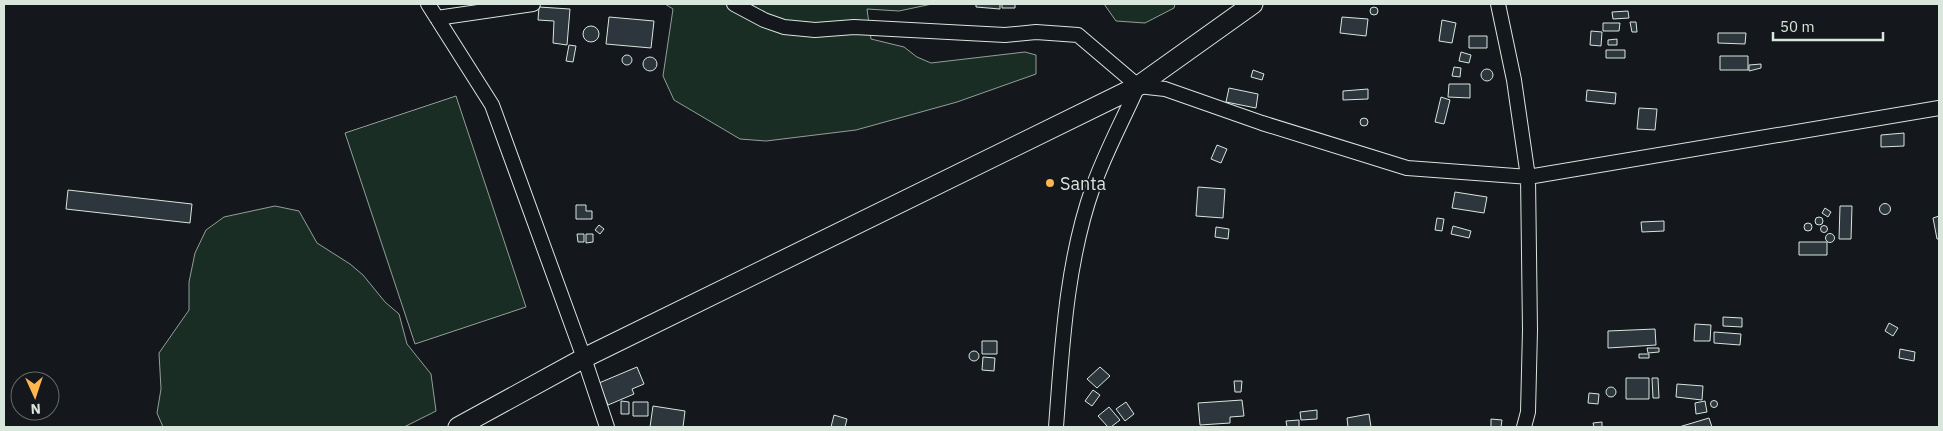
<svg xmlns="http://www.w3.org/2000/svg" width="1943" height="431" viewBox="0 0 1943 431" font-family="'IBM Plex Sans',sans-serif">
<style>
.green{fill:#1a2d24;stroke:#939e99}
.building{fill:#2c363c;stroke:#d8e6dc}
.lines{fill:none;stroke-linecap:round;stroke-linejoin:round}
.street-casing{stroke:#d8e6dc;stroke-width:16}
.secondary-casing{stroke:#d8e6dc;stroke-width:21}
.street{stroke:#14181c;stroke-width:14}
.secondary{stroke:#14181c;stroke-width:19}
.poi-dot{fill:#ffb74d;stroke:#14181c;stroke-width:2}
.labels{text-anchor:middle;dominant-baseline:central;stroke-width:4;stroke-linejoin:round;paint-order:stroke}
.poi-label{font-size:18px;fill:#d8e6dc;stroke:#14181c;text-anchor:start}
</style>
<rect width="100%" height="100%" fill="#14181c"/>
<path class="green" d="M665,4H932L899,11L867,9L871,39L904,47L917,57L931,63L1025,52L1036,55V74L957,102L856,130L766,141L740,139L674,100L663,76L673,9Z
M1104,4H1175L1174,8L1145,23L1116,21Z
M456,96L526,307L415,344L345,133Z
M275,206L299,211L317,243L350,264L363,275L385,302L399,314L407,344L431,374L436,411L404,427H163L157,413L161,389L159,353L189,310V282L195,253L206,230L224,217Z"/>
<path class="building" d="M976,4H1000V9L976,7Z
M1002,4H1015V8H1002Z
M539,7L570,9L567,45L553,43L554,21L538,20Z
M1370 11a4 4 0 1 1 8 0a4 4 0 1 1-8 0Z
M1628,11L1629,18L1613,19L1612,12Z
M609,17L654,21L651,48L606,44Z
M1342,17L1368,19L1366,36L1340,33Z
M1442,20L1456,23L1452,43L1439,41Z
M1630,22H1636L1637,32H1632Z
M1603,23H1620L1619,31H1603Z
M583 34a8 8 0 1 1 16 0a8 8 0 1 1-16 0Z
M1591,31L1602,32L1601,46L1590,45Z
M1718,33H1746L1745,44L1718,43Z
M1469,36H1487V48H1469Z
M1617,39V45H1608V40Z
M569,45L576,46L573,62L566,61Z
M1606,50H1625V58H1606Z
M1461,52L1471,55L1469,63L1459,61Z
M622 60a5 5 0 1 1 10 0a5 5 0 1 1-10 0Z
M1720,56H1748V70H1720Z
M643 64a7 7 0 1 1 14 0a7 7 0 1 1-14 0Z
M1761,64V68L1749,71V65Z
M1454,67L1461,68L1460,77L1452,76Z
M1481 75a6 6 0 1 1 12 0a6 6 0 1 1-12 0Z
M1253,70L1264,74L1262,80L1251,77Z
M1449,84H1470V98L1448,97Z
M1229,88L1258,94L1256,108L1226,102Z
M1368,89V99L1343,100V91Z
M1587,90L1616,93L1615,104L1586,101Z
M1441,97L1450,100L1444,124L1435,122Z
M1639,108L1657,109L1655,130L1637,129Z
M1360 122a4 4 0 1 1 8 0a4 4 0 1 1-8 0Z
M1904,133V146L1881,147V135Z
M1217,145L1227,149L1221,163L1211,159Z
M1198,187L1225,189L1223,218L1196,216Z
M68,190L192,204L190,223L66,209Z
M1455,192L1487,197L1484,213L1452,208Z
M1879.5 209a5.5 5.5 0 1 1 11 0a5.5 5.5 0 1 1-11 0Z
M576,205H586V211H592V219H576Z
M1840,206H1852L1851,239H1839Z
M1825,208L1831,212L1828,217L1822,213Z
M1939,216V239H1937L1933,218Z
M1815 221a4 4 0 1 1 8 0a4 4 0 1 1-8 0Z
M1437,218L1444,219L1442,231L1435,230Z
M1664,221V231L1642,232L1641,222Z
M1804 227a4 4 0 1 1 8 0a4 4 0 1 1-8 0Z
M599,225L604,229L600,234L595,230Z
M1820.5 229a3.5 3.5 0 1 1 7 0a3.5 3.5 0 1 1-7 0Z
M1453,226L1471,231L1469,238L1451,234Z
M1216,227L1229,229L1228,239L1215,237Z
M1825.5 238a4.5 4.5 0 1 1 9 0a4.5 4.5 0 1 1-9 0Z
M577,234H584V242H578Z
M586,234H593V242L586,243Z
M1799,242H1827V255H1799Z
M1723,317L1742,318V327L1723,326Z
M1889,323L1898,328L1893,336L1885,331Z
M1695,324L1711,325L1710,341H1694Z
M1655,329L1656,345L1608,348V331Z
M1714,332L1741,334L1740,345L1714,343Z
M982,341H997V354H982Z
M1647,348H1659V352L1648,353Z
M1900,349L1915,352L1914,361L1899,358Z
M969 356a5 5 0 1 1 10 0a5 5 0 1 1-10 0Z
M1639,354H1649V358H1639Z
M983,357L995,358L994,371L982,370Z
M637,367L644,384L632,389L634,394L608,405L599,383Z
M1100,367L1110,376L1097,388L1087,379Z
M1626,378H1649V399H1626Z
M1652,378H1658L1659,398H1653Z
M1234,381H1242L1241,392H1235Z
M1677,384L1703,386L1702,400L1676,397Z
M1606 392a5 5 0 1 1 10 0a5 5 0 1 1-10 0Z
M1093,390L1100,395L1092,406L1085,401Z
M1589,393L1599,394L1598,404L1588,403Z
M1242,400L1244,416L1230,417V423L1200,425L1198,403Z
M1710.5 404a3.5 3.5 0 1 1 7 0a3.5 3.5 0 1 1-7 0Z
M621,401L629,402V414H621Z
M1705,401L1707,412L1696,414L1695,403Z
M633,402H648V416H633Z
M1126,402L1134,414L1125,421L1116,409Z
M653,406L685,411L683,427H650Z
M1109,407L1120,420L1111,427H1108L1098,416Z
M1317,410V419L1301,420L1300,412Z
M1369,414L1371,427H1348L1347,418Z
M834,415L847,419L845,427H831Z
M1709,418L1712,427H1679Z
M1491,419L1502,420L1501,427H1491Z
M1299,420V427H1287L1286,421Z
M1602,422V427H1594L1593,423Z"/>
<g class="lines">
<g class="street-casing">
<path id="street" d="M428,4L492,105L584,358L607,427
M734,4L764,20L784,27L815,30L854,27L1005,35L1036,32L1078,35L1138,86L1165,89L1262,123L1407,168L1528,177L1939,108
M1498,4L1514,80L1528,177L1530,330L1528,412L1524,427
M437,18L533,4
M1056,427C1062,348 1066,263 1093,187C1105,153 1123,120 1138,86"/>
</g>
<g class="secondary-casing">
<path id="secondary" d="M458,427L584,358L1138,86L1253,4"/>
</g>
<use href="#street" class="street"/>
<use href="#secondary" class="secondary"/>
</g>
<circle class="poi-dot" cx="1050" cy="183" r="5"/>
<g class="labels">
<g class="poi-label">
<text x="1060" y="183">Santa</text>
</g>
</g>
<rect width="1943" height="431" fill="none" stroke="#d8e6dc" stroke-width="10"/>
<g transform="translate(35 396) rotate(177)"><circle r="24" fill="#14181c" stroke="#626a69"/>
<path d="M0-4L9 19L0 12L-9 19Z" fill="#ffb74d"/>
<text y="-8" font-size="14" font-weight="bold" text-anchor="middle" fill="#d8e6dc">N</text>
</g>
<path d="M1773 32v8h110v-8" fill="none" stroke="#d8e6dc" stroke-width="2.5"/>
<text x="1780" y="32" font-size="15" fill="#d8e6dc" stroke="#14181c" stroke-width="4" paint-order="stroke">50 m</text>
</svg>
